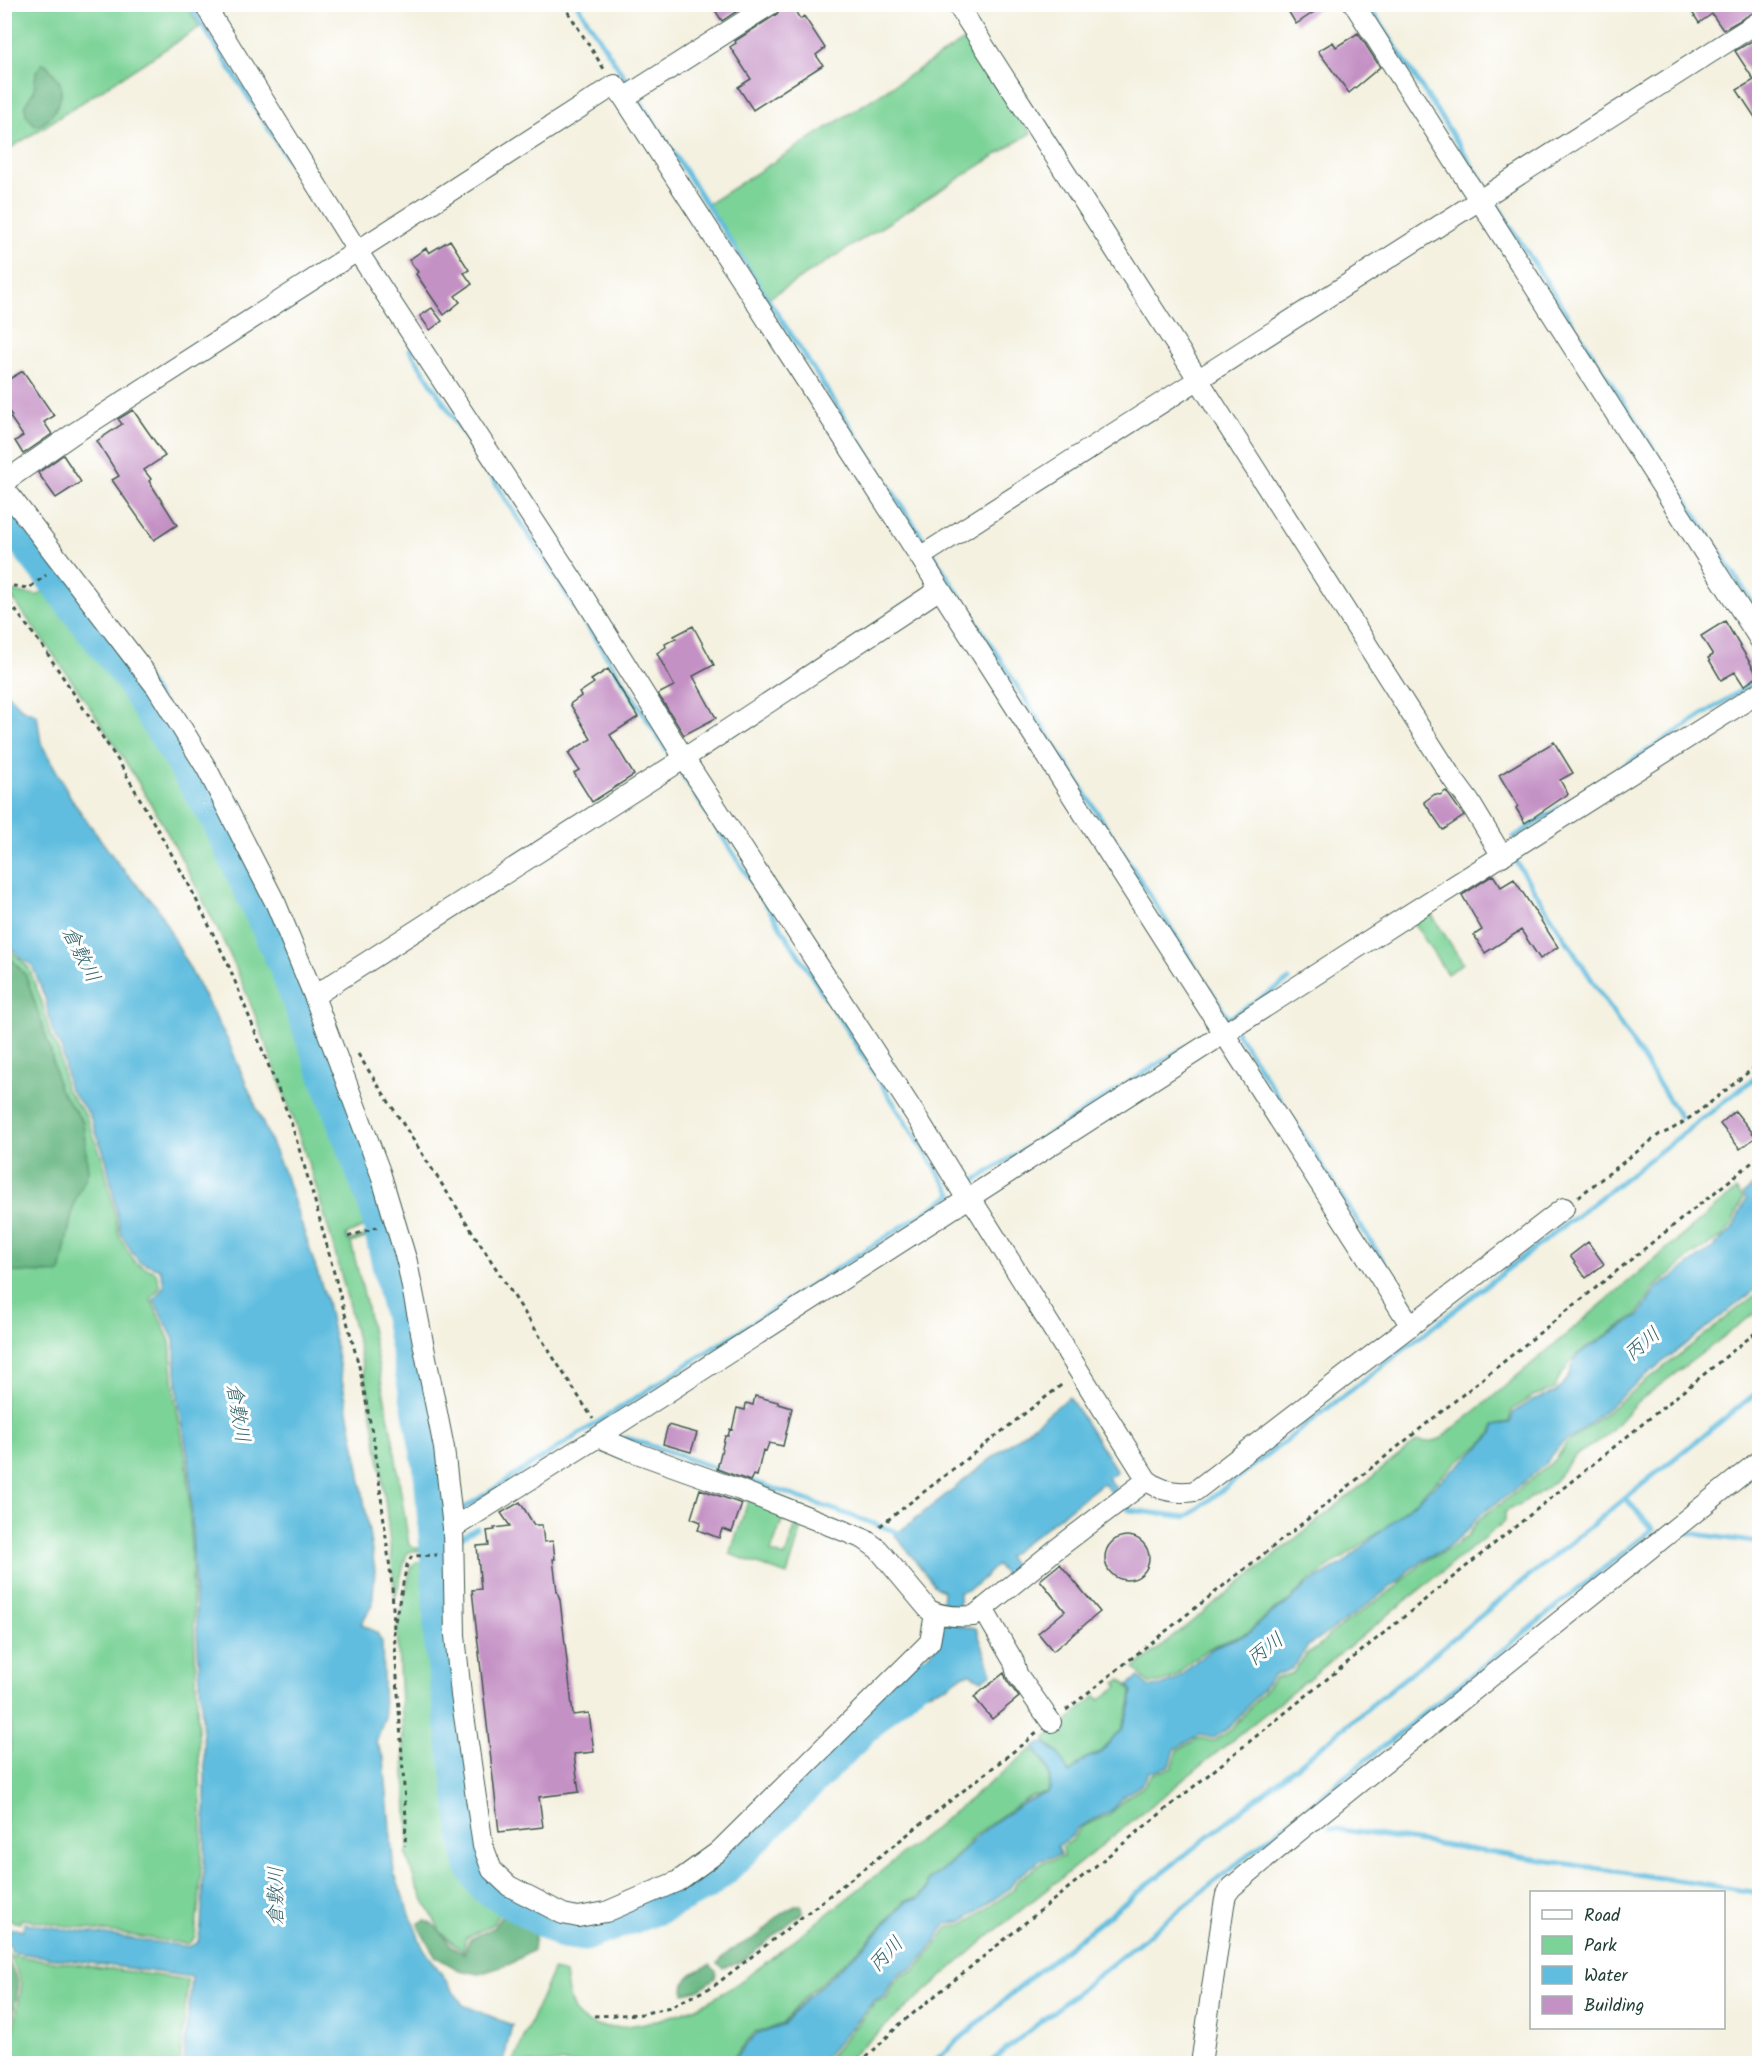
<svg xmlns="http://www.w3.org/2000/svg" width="1764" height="2068" viewBox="0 0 1764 2068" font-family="Kalam,'Klee One',sans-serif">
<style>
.green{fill:#7cd397;stroke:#4e8866;stroke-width:1.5;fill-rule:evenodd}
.forest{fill:#65b580;stroke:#42795a;stroke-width:1.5}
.water{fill:#61bddf;stroke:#407d8a;stroke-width:1.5}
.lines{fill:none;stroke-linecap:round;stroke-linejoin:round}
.stream{stroke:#61bddf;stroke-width:5}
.river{stroke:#61bddf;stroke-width:33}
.building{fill:#c491c5}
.minor-casing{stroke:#3f584e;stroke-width:22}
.path{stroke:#3f584e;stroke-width:3;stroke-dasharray:4.5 4.5;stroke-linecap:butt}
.minor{stroke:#fff;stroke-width:20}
.labels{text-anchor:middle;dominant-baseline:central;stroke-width:6;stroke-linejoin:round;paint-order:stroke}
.water-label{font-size:20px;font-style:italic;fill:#336367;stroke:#fff}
</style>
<rect width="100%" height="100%" fill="#fff"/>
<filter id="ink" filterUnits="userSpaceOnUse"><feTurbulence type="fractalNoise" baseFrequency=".0167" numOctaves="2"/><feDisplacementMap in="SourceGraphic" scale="12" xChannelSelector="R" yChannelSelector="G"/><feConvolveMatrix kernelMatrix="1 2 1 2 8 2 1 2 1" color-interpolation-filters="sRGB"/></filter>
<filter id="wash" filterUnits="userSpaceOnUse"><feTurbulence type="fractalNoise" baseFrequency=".008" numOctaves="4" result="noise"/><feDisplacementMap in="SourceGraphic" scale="24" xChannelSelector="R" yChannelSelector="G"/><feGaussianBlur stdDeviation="1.35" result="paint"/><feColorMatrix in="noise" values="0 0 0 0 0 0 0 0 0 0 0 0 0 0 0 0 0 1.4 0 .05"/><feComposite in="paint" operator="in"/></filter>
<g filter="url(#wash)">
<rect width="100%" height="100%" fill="#f4f1e0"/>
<path class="green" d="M5,5H186L200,27L5,152Z
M969,37L1031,133L769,298L708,204Z
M47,588L115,675L172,763L211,829L249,903L286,993L348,1154L370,1224L346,1235L348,1241L370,1234L406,1391L420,1477L427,1551H411L407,1553L395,1599C382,1418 341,1243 277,1074C262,1033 247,991 228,951C197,886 162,819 123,758C87,700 47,645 7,591L38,595ZM368,1237L404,1392L425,1539L424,1545C419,1549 414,1549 409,1545L393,1440L366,1303L351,1243Z
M1428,909L1463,963L1447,974L1412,920Z
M4,938L10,950L29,968L42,1002L50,1034L59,1052L65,1088L86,1116L103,1160L119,1235L135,1263L156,1272L160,1287L151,1299L170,1341L175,1398L188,1471L202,1831L200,1892L195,1937L188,1944L21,1919L20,1923L5,1920V1826L11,1730L4,1581L5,1266L14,1272L60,1273L74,1203L88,1171L83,1122L59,1089L50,1049L26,976L5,951Z
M1736,1190L1743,1198L1731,1226L1722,1237L1694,1254L1654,1288L1637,1315L1576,1355L1559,1378L1555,1389L1533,1396L1512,1410L1509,1422L1494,1425L1492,1433L1478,1447L1458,1461L1390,1524L1304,1585L1291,1599L1270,1613L1245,1634L1215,1645L1194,1658L1175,1677L1160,1683H1149L1134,1668L1417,1441L1427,1442L1440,1439L1489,1400Z
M1759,1292V1310L1635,1404L1604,1438L1574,1456L1554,1482L1536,1495L1505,1512V1521L990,1935L858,2050L845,2063H824L877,2001L887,1999L890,1989L902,1975L913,1972L929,1954L949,1926L963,1925L1013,1890L1017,1881L1044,1862L1063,1857L1062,1847L1071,1841L1080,1828L1110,1814L1125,1798L1143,1787L1152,1774L1172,1768L1178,1750L1199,1738L1214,1741L1232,1729L1274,1679L1293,1673L1307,1653L1317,1648L1329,1635L1396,1587L1410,1573L1435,1555L1441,1554L1467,1537L1479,1519L1514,1494L1557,1458L1565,1445Z
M749,1498L804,1521L787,1575L730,1554ZM782,1520L796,1525L785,1557L771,1552Z
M416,1562H429L431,1645L458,1847C467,1880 471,1890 501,1908L493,1924L466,1938L463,1952L441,1932L416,1885L406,1854L409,1846L397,1630L411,1567Z
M1121,1679L1132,1691L1130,1705L1121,1730L1099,1753L1086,1758L1069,1773L1059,1754L1046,1742V1738L1096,1696L1100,1700L1118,1686L1116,1683Z
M1032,1749C1047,1762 1052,1773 1048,1793L1031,1796L997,1819L974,1836L950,1863L927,1881L926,1889L918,1898L906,1900L865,1944L806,1996L782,2024L764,2031H756L729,2063H513L553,1970L565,1974C567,1988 569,2007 579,2017C604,2041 683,2015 709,2001C747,1980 779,1951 812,1926C887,1868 959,1807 1032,1749Z
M9,1955L188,1980L180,2063L18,2064L8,2062L22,1983Z"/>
<path class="forest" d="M42,64H46C51,71 61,80 61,89C62,103 49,124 36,126L26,115L25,105L34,91L36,72Z
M4,951L26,976L50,1049L59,1089L83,1122L88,1172L74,1203L60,1273L13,1272L5,1266Z
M797,1905L802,1906L803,1912L743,1961L723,1968L718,1963C730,1945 744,1946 760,1934C766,1930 769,1926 773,1921C779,1914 789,1909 797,1905Z
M504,1910L535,1934L533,1950L510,1964L479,1974L459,1970L436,1957L419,1928V1923L425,1920C441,1925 447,1948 464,1954L469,1940L494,1927Z
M5,1955L19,1983L5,2060H4Z
M710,1965L716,1971L715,1978L698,1990L684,1993C683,1976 695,1971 710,1965Z"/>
<path class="water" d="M5,691L21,708L37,715L41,743L74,803L119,865L157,907L228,1041L287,1180L327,1302L357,1457L375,1570L372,1605L361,1624L377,1633L382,1642L384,1720L376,1742L384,1759L394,1873L422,1946L463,2005L512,2025L503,2063H183L192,1977L11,1952V1946L5,1945V1928L23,1930L24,1923L189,1947L198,1942L201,1926L205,1843V1774L193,1556L190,1469L178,1398L174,1340L154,1300L164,1286L160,1269L138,1261L121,1234L106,1159L89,1114L68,1087L62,1050L53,1033L45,998L32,965L22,959L12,948L5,929Z
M1759,1181V1287L1655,1368L1573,1437L1562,1443L1545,1464L1512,1492L1477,1517L1468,1530L1441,1552L1435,1553L1409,1570L1400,1580L1356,1613L1307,1647L1292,1669L1273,1676L1231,1726L1214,1738L1199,1735L1175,1749L1170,1766L1149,1772L1141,1785L1123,1796L1111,1811L1077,1828L1070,1838L1057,1846L1060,1855L1041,1860L1015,1879L1010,1888L962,1922L947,1923L927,1953L911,1970L901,1972L888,1988L885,1997L875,2000L820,2063H731L757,2033L765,2032L783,2025L808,1997L866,1945L907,1901L919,1899L928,1889V1882L951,1864L976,1837L999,1819L1032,1798L1049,1793C1053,1775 1048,1761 1034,1748L1038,1744L1046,1743L1059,1755L1069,1774L1087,1758L1099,1754L1122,1730L1131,1705L1133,1691L1128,1685L1139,1677L1149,1687L1161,1686L1176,1680L1196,1661L1216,1646L1246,1635L1272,1613L1292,1600L1305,1586L1342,1564L1479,1448L1494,1432L1495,1425L1510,1423L1514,1412L1532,1400L1556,1392L1568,1377L1577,1355L1639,1316L1656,1289L1711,1249L1732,1230L1746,1199L1743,1194Z
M1069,1397L1117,1471L1108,1478L1117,1489L1112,1493L1103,1483L1007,1557L1016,1568L1006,1576L997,1565C986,1574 973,1592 959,1592L960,1626L976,1628L992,1673L982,1680L971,1674L963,1675L947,1686L911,1697L897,1709L886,1696L939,1644L943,1591L937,1588L895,1535Z"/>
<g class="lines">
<path class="stream" d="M189,4L316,203
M577,4L940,565L1231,1023
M1368,4L1484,184
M1494,201L1760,615
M410,350L952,1194
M1514,837L1760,678
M1511,854L1680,1117
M1228,1019L1289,980
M1236,1031L1417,1314
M968,1185L1205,1034
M623,1439L626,1438L640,1442L721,1470
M744,1478L903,1534
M1124,1504L1129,1510L1187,1517L1760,1074
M461,1510L953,1194
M434,1511H443
M1689,1533L1760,1543
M436,1538H444
M460,1538L477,1528
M1330,1828L1760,1893
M931,2064L1032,1976L1297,1766L1625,1498
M988,2064L1653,1529L1625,1498L1760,1390"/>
<path class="river" d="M4,516L128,676L217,819L285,966L375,1206L407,1349L430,1470L439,1592L440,1640L469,1854L472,1867L485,1887L562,1932L584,1935L664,1906L706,1884L723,1870L886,1706L925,1672"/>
</g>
<g id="blocks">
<path class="building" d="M711,4H748L722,21Z
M783,4H791L800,19L804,16L825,48L816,55L823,65L753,110L738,87L751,79L730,47L736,43L735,41L777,14Z
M1284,4H1326L1296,24Z
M1687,4H1760V9L1723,30L1712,14L1699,23Z
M1358,33L1380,67L1349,93L1318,51L1333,42L1336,47Z
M1760,36V125L1737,90L1754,80L1735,51Z
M450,240L469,270L464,273L472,284L455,296L460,302L444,315L416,274L418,272L409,260L426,248L429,253Z
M432,308L442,321L430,330L420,316Z
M23,371L54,416L44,422L52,434L23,454L15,441L23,436L10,417L12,416L4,404V382Z
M133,410L165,456L144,470L151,479L149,481L177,525L154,540L112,480L119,476L97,441L122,424L118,419Z
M63,455L81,482L56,498L38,473Z
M1725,621L1758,676L1744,686L1735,672L1721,680L1708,658L1713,655L1701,636Z
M693,626L714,665L693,676L716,718L684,735L658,694L674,686L657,653L666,647L665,644L676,638L674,636Z
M608,669L638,717L610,735L634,775L592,802L574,773L579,770L568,753L591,739L570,704L581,696L579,693L594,683L591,680Z
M1554,742L1573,773L1560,780L1568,794L1525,823L1516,808L1518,806L1499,775Z
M1446,791L1464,816L1443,830L1424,802L1435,794L1440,795Z
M1493,875L1501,887L1514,879L1558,947L1540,959L1521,930L1485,953L1474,935L1482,930L1462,895Z
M1735,1111L1756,1137L1740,1149L1720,1124Z
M1588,1242L1604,1264L1586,1278L1570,1256Z
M755,1396L778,1402V1404L792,1408L783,1446L769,1443L766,1451L763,1450L757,1476L753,1475L750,1481L717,1469L725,1436H728L730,1429L732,1430L737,1408L745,1410L746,1403L753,1405Z
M668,1425L697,1433L691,1452L663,1444Z
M700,1489L742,1504L732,1532L722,1529L719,1538L698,1530L701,1522L691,1518Z
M520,1502L534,1525H542L544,1542L553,1541L555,1559H553L557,1591L560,1600L573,1715L589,1713L594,1752L574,1754L579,1792L539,1797L543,1827L499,1832L472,1590L481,1589L477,1546L489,1545L487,1531L495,1530L494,1528L510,1526L501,1513Z
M1105 1558a22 22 0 1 1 44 0a22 22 0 1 1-44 0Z
M1060,1564L1100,1612L1053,1651L1038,1633L1065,1611L1040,1580Z
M1004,1673L1007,1681L1019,1697L992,1719L974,1697Z"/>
</g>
</g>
<g filter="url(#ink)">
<use href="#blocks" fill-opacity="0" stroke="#3f584e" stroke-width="1.5"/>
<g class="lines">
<g class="minor-casing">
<path id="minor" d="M204,4L358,252L580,591L684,758L920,1122L962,1191L977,1208L1147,1480L1054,1551L974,1616C959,1617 942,1617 929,1610L878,1549L864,1539L740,1490L631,1451L598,1437
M957,4L1198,379L1452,778L1469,801L1502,856
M1354,4L1760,640
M624,98L920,557
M4,482L73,434L615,85L624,98L771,4
M4,488L157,688L207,769L276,904L314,996L380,1172L407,1262L444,1448L453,1528L455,1635L461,1695L483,1846L492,1870L509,1886L563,1914L578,1917L606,1912L678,1881L718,1852L930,1642L935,1614
M940,589L1411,1326
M314,996L674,765L940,589L920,557L1760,21
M1147,1480C1160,1491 1178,1494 1195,1491L1564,1208
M453,1528L598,1437L1405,917L1760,692
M983,1609L1014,1662L1017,1674L1051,1722
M1201,2064L1224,1905L1226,1895L1232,1887L1299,1831L1760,1460"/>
</g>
<path class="path" d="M563,4L604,69
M4,585L29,588L46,575
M4,595L43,647L119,762L188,883L228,964L290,1119L314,1198L360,1370L375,1448L384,1521L392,1585L394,1630
M358,1054L593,1419
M1578,1197L1660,1134C1679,1131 1740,1078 1760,1063
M348,1237L377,1227
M880,1526L1064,1383
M395,1621L407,1565L412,1556L437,1555
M394,1630L406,1819L405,1846
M1066,1710L1294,1530L1760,1156
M594,2016L642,2014L670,2007L714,1986L1037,1733
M860,2064L900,2024L1760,1329"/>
<use href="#minor" class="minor"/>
</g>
</g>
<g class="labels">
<g class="water-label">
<text transform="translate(80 955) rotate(63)">倉敷川</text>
<text transform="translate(1643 1345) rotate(-40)">丙川</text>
<text transform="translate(237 1413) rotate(81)">倉敷川</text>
<text transform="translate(1266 1650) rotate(-37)">丙川</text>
<text transform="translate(277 1896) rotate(-90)">倉敷川</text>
<text transform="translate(887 1955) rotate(-46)">丙川</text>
</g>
</g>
<rect width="1764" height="2068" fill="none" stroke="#fff" stroke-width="24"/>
<rect x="1530" y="1891" width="195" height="138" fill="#ffffff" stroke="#a5b1ae" stroke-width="1.5"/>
<rect x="1542" y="1910" width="30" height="9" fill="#ffffff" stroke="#a5b1ae" stroke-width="1.5"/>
<text x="1584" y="1921" font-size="18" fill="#1f3d34">Road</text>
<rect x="1542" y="1936" width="30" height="18" fill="#7cd397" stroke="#a5b1ae" stroke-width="1.5"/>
<text x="1584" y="1951" font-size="18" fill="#1f3d34">Park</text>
<rect x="1542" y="1966" width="30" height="18" fill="#61bddf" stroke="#a5b1ae" stroke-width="1.5"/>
<text x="1584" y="1981" font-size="18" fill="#1f3d34">Water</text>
<rect x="1542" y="1996" width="30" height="18" fill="#c491c5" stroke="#a5b1ae" stroke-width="1.5"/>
<text x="1584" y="2011" font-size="18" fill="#1f3d34">Building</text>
</svg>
